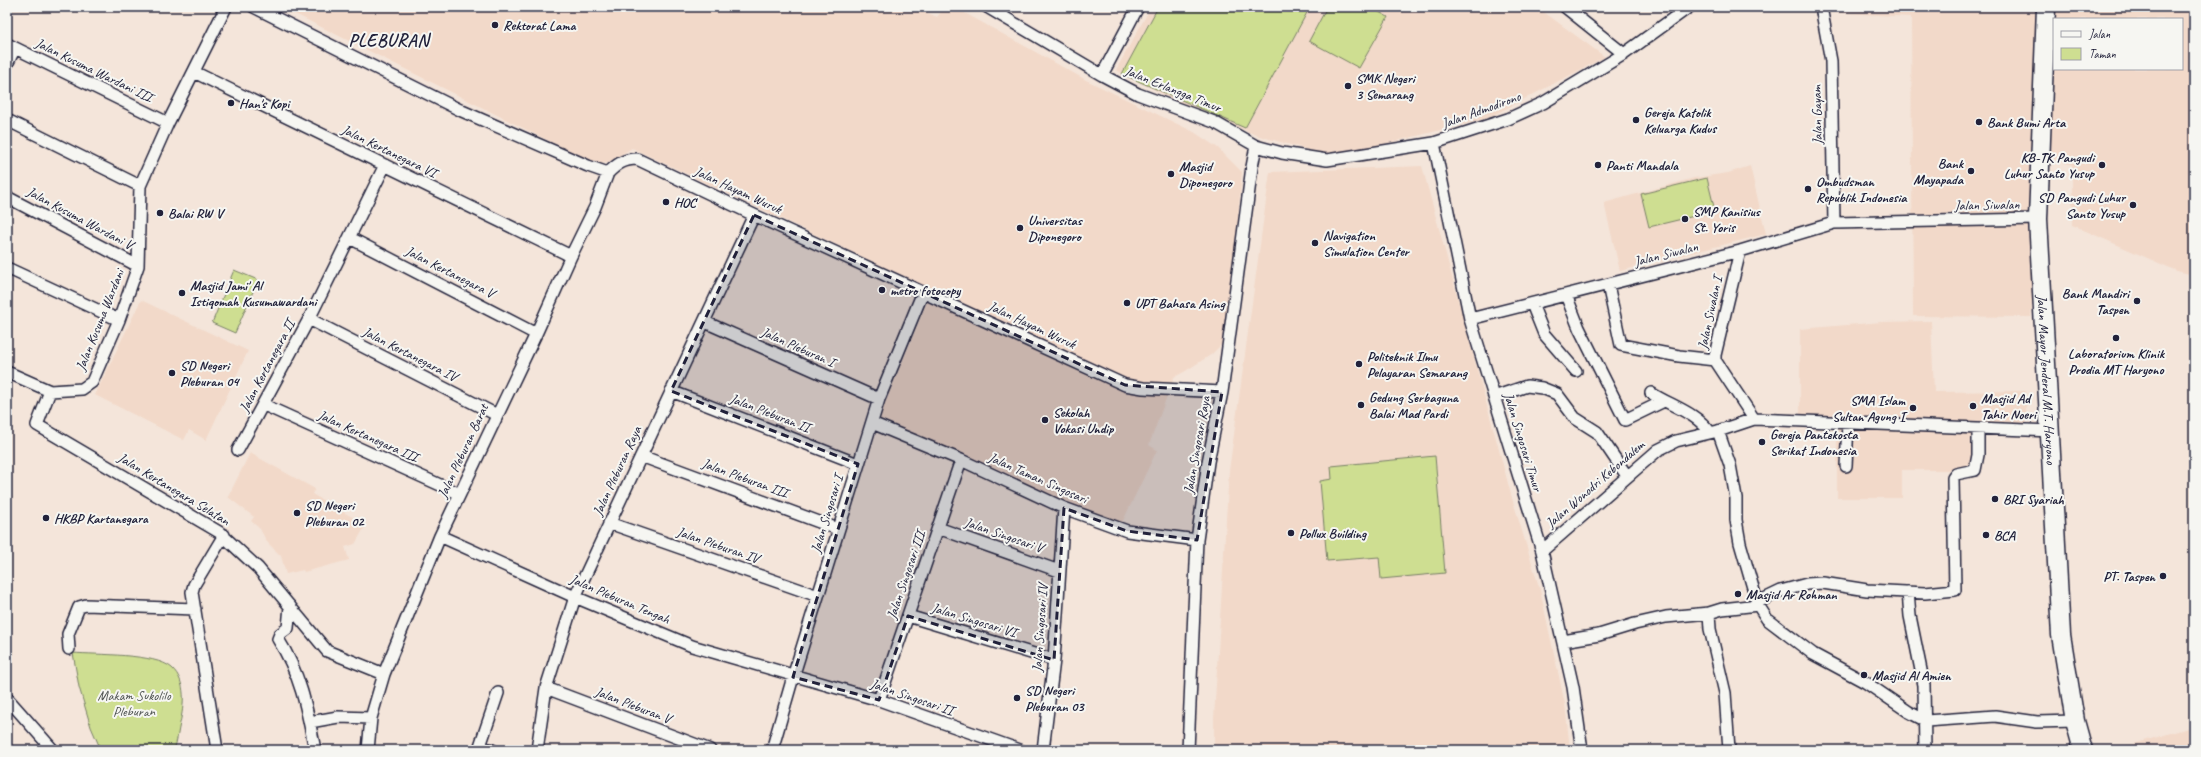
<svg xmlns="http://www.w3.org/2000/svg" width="2201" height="757" viewBox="0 0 2201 757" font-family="Caveat,sans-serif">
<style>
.built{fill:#f2d9c9;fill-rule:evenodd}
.green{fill:#cede91;stroke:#788066}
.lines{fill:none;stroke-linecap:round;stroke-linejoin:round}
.street-casing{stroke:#22223b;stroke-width:14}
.primary-casing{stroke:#22223b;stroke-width:21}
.street{stroke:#f6f6f2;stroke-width:11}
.primary{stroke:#f6f6f2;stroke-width:18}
.marked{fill:#22223b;fill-opacity:0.2;stroke:#22223b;stroke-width:3;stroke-dasharray:8 5;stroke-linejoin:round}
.poi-dot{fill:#22223b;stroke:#f6f6f2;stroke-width:1.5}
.labels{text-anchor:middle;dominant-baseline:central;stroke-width:4;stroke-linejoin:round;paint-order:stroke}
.poi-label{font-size:14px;font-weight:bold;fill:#22223b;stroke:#f6f6f2;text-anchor:start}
.street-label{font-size:14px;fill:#22223b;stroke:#f6f6f2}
.park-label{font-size:14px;fill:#4d5150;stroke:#f6f6f2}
.district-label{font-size:18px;font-weight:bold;letter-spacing:1px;fill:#22223b;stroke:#f6f6f2}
</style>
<rect width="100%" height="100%" fill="#f4e5da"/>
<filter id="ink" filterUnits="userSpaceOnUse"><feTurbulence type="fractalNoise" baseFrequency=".025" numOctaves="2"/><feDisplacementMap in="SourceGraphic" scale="8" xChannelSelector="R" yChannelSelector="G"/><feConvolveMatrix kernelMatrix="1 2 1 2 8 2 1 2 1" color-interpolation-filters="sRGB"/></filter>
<g filter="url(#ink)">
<path class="built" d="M281,7H914L937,17L945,7H954L1086,80L1194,132L1218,148L1242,172L1228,338L1212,354L1184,372L1174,377L1149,445L1157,450L1120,527L879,418L932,290L632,148L609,162L597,165Z
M1151,7H1537L1605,57L1488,118L1333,157L1256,135L1170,98L1116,70Z
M1787,7L2194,8V275L2177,271L2072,225V165L2040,154L2031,317L1913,316L1911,17L1794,10ZM2054,19H2182V69H2054Z
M1422,166L1512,498L1540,590L1565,704L1570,750H1214V718L1229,471L1270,172Z
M1750,166L1766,234L1620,271L1604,203L1694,178L1728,173Z
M141,300L248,351L206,440L189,430L184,440L95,395Z
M1931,321L1934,392L2026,391V423L1973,424V470H1902V498H1837V428L1800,426V329L1882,322Z
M250,453L315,489L312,494L366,525L355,544L345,547L349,560L304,572L303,570L286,574L281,556L267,542L260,529L251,521L254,517L228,497Z
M2188,728L2194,743V750H2121L2120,748Z"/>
<path class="green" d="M1158,7H1310L1245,128L1122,74Z
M1327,7H1370L1388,17L1359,68L1309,41Z
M1707,178L1715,211L1649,227L1641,194Z
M234,270L258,280L235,333L212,323Z
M1435,456L1445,573L1381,579L1379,557L1327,561L1320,481L1332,479L1331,466Z
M73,653C96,655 155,653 172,668C187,682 184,706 180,723C178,732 177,742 174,750H101L91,727L79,687Z"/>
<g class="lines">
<g class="street-casing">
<path id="street" d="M254,7L462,111L588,166L608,173C617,164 624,159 637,159L754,215L1125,385L1143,388L1222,392
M987,7L1102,75
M1138,7L1102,75L1138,94L1214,122L1256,146L1282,153L1327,160L1434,143L1508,119L1543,103L1624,54L1689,7
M1565,7L1624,54
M1821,7L1831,61L1834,223
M7,44L168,123
M7,64L15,48
M194,72L571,256
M7,120L140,186
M1434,143L1470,319L1542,551L1573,687L1582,750
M7,197L138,266
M350,238L536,334
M1740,251L1715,355V360L1754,419
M7,268L119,320
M1608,285L1621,345L1679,356L1715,360
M1566,295L1579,328L1625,420L1664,401
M1532,304L1544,334L1576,371
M309,319L497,415
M1470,319L1740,251L1834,223L2038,219
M705,322L879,399
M7,372L50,391L82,389L92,382L119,320L138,266L140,186L168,123L226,7
M50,391L37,425L219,532L258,568L327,651L384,674
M671,391L858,464
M1651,393C1671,406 1695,412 1710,432
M1494,397L1527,386L1542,388L1557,394L1575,418L1597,432L1627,476
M264,405L460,494
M872,423L961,460L1064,508L1127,531L1197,540
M1718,431L1730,465L1736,498V520L1740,543L1758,605
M238,450L309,319L385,165
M641,456L838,529
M1846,466L1848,423
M609,523L818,596
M938,528L1059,571
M440,536L575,597L692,646L879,700L1020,750
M1542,551L1658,450L1676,441L1718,431L1754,419L2051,431
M1908,592L1910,616L1924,685L1925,750
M1758,602L1781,591L1807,584L1823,583L1867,590L1925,593L1955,590L1953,478L1956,474L1975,470L1978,455V429
M290,606L288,628L280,634L278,639C301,675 307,709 315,750
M1709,613L1710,629L1725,693L1729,750
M908,616L1054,660
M1563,641L1599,635L1635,624L1666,617L1709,613L1722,609L1758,605L1767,619L1813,654L1865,682L1909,712L1926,721L1995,716L2037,722L2075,721
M69,649L68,634L79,607L86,605L195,609
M546,688L710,750
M7,698L53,750
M879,700L961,460
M310,722L338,717L371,718
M217,750L192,592L194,585L224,535
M368,750L371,718L384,674L440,536L536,334L571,256L595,207L608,173
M492,750L480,746L498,693
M537,750L546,688L575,597L754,215
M772,750L793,677L879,399L923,292
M1043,750L1054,660L1064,508
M1188,750L1197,540L1208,462L1222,392L1252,167L1256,146"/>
</g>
<g class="primary-casing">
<g id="primary">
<path id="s1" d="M2046,7L2038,219L2061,635L2075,721L2083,750"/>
</g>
</g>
<use href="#street" class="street"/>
<use href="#primary" class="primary"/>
</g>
</g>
<path class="marked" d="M754,215L1125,385L1222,392L1197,540L1127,531L1064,508L1054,660L908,616L879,700L793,677L858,464L671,391Z"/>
<g class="poi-dot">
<circle cx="495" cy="25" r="4"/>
<circle cx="1348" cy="86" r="4"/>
<circle cx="231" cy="103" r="4"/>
<circle cx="1636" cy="120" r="4"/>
<circle cx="1979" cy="122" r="4"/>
<circle cx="1598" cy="165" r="4"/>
<circle cx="2102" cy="165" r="4"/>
<circle cx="1971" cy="171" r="4"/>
<circle cx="1171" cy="174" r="4"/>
<circle cx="1808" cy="189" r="4"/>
<circle cx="666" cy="202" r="4"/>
<circle cx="2133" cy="205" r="4"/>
<circle cx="160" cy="213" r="4"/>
<circle cx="1685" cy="219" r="4"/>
<circle cx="1020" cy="228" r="4"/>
<circle cx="1315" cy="243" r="4"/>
<circle cx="882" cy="290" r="4"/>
<circle cx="182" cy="293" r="4"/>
<circle cx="2137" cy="301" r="4"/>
<circle cx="1127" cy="303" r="4"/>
<circle cx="2116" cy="338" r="4"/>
<circle cx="1359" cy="364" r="4"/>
<circle cx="172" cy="373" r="4"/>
<circle cx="1361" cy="405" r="4"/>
<circle cx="1973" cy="406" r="4"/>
<circle cx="1913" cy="408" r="4"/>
<circle cx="1045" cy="420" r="4"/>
<circle cx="1762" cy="442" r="4"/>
<circle cx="1995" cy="499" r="4"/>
<circle cx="297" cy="513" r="4"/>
<circle cx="46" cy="518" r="4"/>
<circle cx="1291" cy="533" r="4"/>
<circle cx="1986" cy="535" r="4"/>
<circle cx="2163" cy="576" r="4"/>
<circle cx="1738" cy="594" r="4"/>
<circle cx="1864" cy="675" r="4"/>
<circle cx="1017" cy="698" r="4"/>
</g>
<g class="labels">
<g class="poi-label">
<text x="503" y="25">Rektorat Lama</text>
<text x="1356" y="78">SMK Negeri<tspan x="1356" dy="16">3 Semarang</tspan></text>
<text x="239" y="103">Han's Kopi</text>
<text x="1644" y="112">Gereja Katolik<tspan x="1644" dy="16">Keluarga Kudus</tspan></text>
<text x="1987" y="122">Bank Bumi Arta</text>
<text x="2094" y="157" text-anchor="end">KB-TK Pangudi<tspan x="2094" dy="16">Luhur Santo Yusup</tspan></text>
<text x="1963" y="163" text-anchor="end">Bank<tspan x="1963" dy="16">Mayapada</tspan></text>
<text x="1606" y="165">Panti Mandala</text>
<text x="1179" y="166">Masjid<tspan x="1179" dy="16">Diponegoro</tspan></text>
<text x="1816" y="181">Ombudsman<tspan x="1816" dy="16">Republik Indonesia</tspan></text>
<text x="2125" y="197" text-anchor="end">SD Pangudi Luhur<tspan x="2125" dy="16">Santo Yusup</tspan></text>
<text x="674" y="202">HOC</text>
<text x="1693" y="211">SMP Kanisius<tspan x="1693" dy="16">St. Yoris</tspan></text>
<text x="168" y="213">Balai RW V</text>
<text x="1028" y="220">Universitas<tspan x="1028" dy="16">Diponegoro</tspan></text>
<text x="1323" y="235">Navigation<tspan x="1323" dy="16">Simulation Center</tspan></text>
<text x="190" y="285">Masjid Jami' Al<tspan x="190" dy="16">Istiqomah Kusumawardani</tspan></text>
<text x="890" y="290">metro fotocopy</text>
<text x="2129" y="293" text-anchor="end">Bank Mandiri<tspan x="2129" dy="16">Taspen</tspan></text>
<text x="1135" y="303">UPT Bahasa Asing</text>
<text x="2116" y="353" text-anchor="middle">Laboratorium Klinik<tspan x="2116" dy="16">Prodia MT Haryono</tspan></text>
<text x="1367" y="356">Politeknik Ilmu<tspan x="1367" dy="16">Pelayaran Semarang</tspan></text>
<text x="180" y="365">SD Negeri<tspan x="180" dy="16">Pleburan 04</tspan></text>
<text x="1369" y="397">Gedung Serbaguna<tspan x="1369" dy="16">Balai Mad Pardi</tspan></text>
<text x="1981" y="398">Masjid Ad<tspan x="1981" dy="16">Tahir Noeri</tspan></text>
<text x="1905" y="400" text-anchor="end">SMA Islam<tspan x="1905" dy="16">Sultan Agung I</tspan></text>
<text x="1053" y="412">Sekolah<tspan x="1053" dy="16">Vokasi Undip</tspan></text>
<text x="1770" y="434">Gereja Pantekosta<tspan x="1770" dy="16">Serikat Indonesia</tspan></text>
<text x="2003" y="499">BRI Syariah</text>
<text x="305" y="505">SD Negeri<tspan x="305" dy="16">Pleburan 02</tspan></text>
<text x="54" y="518">HKBP Kartanegara</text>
<text x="1299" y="533">Pollux Building</text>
<text x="1994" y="535">BCA</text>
<text x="2155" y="576" text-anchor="end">PT. Taspen</text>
<text x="1746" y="594">Masjid Ar Rohman</text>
<text x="1872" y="675">Masjid Al Amien</text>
<text x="1025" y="690">SD Negeri<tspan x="1025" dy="16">Pleburan 03</tspan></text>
</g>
<g class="street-label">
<text transform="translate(94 70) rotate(26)">Jalan Kusuma Wardani III</text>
<text transform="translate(1173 89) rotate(22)">Jalan Erlangga Timur</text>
<text transform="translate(1481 110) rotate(-20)">Jalan Admodirono</text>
<text transform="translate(1817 115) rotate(-91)">Jalan Gayam</text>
<text transform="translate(389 151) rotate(26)">Jalan Kertanegara VI</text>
<text transform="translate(738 190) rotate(25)">Jalan Hayam Wuruk</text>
<text transform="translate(1987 205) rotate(-1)">Jalan Siwalan</text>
<text transform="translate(80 218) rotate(28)">Jalan Kusuma Wardani V</text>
<text transform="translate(1666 254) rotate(-14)">Jalan Siwalan</text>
<text transform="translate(450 272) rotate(27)">Jalan Kertanegara V</text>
<text transform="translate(1710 313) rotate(-78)">Jalan Siwalan I</text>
<text transform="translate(100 320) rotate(-68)">Jalan Kusuma Wardani</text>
<text transform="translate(1032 325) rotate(25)">Jalan Hayam Wuruk</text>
<text transform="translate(798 347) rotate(24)">Jalan Pleburan I</text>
<text transform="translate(410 354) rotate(27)">Jalan Kertanegara IV</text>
<text transform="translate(267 366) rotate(-62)">Jalan Kertanegara II</text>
<text stroke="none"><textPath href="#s1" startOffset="373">Jalan Mayor Jenderal M.T. Haryono</textPath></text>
<text transform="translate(770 413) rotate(21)">Jalan Pleburan II</text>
<text transform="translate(368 436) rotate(24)">Jalan Kertanegara III</text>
<text transform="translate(1523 442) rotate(73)">Jalan Singosari Timur</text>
<text transform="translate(1197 445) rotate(-80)">Jalan Singosari Raya</text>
<text transform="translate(463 451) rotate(-65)">Jalan Pleburan Barat</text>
<text transform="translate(617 471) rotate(-65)">Jalan Pleburan Raya</text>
<text transform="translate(745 478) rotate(20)">Jalan Pleburan III</text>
<text transform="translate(1038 478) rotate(24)">Jalan Taman Singosari</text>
<text transform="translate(1595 484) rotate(-41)">Jalan Wonodri Kebondalem</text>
<text transform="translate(174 489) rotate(31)">Jalan Kertanegara Selatan</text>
<text transform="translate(827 514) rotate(-73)">Jalan Singosari I</text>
<text transform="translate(1004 535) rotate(19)">Jalan Singosari V</text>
<text transform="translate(718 545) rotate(19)">Jalan Pleburan IV</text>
<text transform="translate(906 575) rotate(-71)">Jalan Singosari III</text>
<text transform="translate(620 599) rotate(23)">Jalan Pleburan Tengah</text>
<text transform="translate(974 620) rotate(17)">Jalan Singosari VI</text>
<text transform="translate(1040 628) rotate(-86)">Jalan Singosari IV</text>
<text transform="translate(912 697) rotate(19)">Jalan Singosari II</text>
<text transform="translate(633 705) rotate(21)">Jalan Pleburan V</text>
</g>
<g class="park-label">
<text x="134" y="695">Makam Sukolilo<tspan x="134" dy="16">Pleburan</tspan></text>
</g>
<g class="district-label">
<text x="389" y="40">PLEBURAN</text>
</g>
</g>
<rect width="2201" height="757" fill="none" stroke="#f6f6f2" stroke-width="24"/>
<rect x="12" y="12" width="2177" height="733" fill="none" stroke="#22223b" stroke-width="1.5" filter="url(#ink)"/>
<rect x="2053" y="18" width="130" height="52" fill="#f6f6f2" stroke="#a1a1a9"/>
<rect x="2061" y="31" width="20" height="6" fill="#f6f6f2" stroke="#a1a1a9"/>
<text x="2089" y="38" font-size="12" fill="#22223b">Jalan</text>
<rect x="2061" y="48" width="20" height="12" fill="#cede91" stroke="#a1a1a9"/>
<text x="2089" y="58" font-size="12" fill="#22223b">Taman</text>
</svg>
